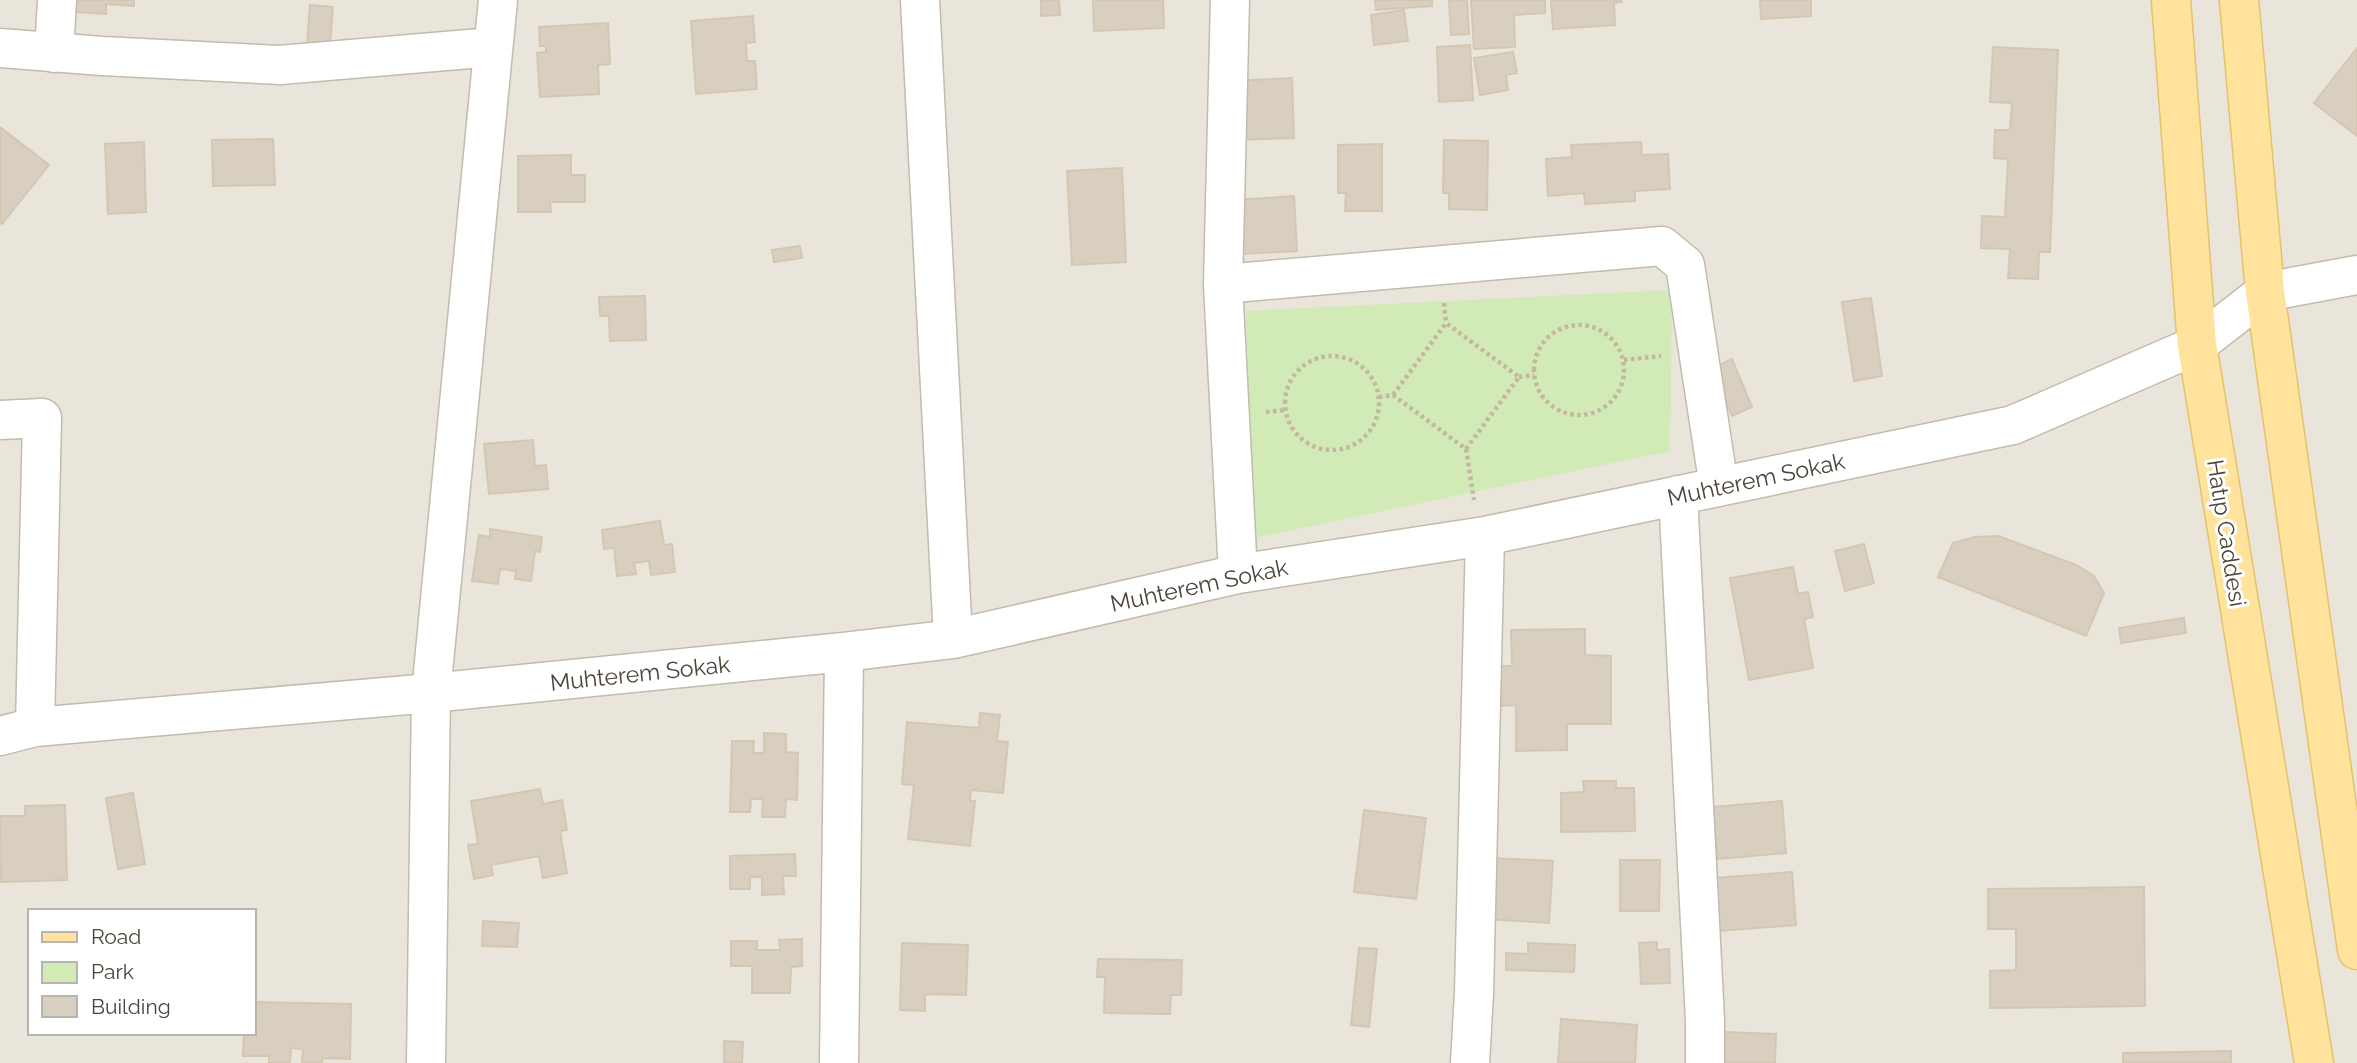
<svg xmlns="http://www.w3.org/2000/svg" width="2357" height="1063" viewBox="0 0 2357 1063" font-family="Raleway,sans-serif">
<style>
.residential{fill:#eae5da;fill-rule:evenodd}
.green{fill:#d2eab5}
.building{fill:#d8cfc1;stroke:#d3c7b4;stroke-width:2}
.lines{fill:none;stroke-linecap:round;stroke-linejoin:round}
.minor-casing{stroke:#c2bbae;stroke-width:41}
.major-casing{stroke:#e6c16a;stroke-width:41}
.path{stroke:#c4b79f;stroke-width:4.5;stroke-dasharray:3.5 3.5;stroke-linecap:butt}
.minor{stroke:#fff;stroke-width:38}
.major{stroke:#ffe39c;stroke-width:38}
.labels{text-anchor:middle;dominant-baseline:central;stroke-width:6;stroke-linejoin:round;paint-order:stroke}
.street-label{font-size:23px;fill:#4b4439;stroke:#fff}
</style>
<rect width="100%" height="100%" fill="#f6f3ec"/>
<path class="residential" d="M0,0H2357V1063H0ZM30,911H254V1033H30Z"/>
<path class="green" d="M1672,290L1670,451L1254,538L1246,311Z"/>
<path class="building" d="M74,0H134V6L106,4V14L74,12Z
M1041,0H1059L1060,15L1041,16Z
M1093,0H1163L1164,28L1094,31Z
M1375,0H1432V6L1376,10Z
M1449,0H1467L1469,34L1451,35Z
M1471,0H1545V13L1514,15L1515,47L1474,49Z
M1551,0H1621L1622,2L1614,3L1615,25L1553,29Z
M1760,0H1811V16L1761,19Z
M310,5L333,7L330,46L307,44Z
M1404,10L1408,41L1374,45L1371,15Z
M753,16L755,42L746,43L747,61H755L757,89L696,94L691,21Z
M608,23L610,64L598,65L599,94L540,97L537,53L546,52V46H540L539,27Z
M1470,45L1473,100L1439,102L1437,47Z
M1993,47L2058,50L2050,252H2039L2038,279L2008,278L2010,249L1981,248L1982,216L2005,217L2008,159L1994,158L1995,130H2010L2012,103L1990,102Z
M2357,48V136L2314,103Z
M1513,52L1517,73L1506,75L1508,90L1480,95L1474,58Z
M1292,78L1294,138L1236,140L1234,81Z
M0,127L49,165L2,224L0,222Z
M273,139L275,185L213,186L212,140Z
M1444,140L1488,141L1487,210L1449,209V193H1443Z
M144,142L146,212L108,214L105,144Z
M1641,142L1642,155L1668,154L1670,189L1635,191V201L1585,204L1584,193L1548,196L1546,159L1572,157L1571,145Z
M1382,144V211H1345L1346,193H1338V145Z
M571,155V175H585V202H550L551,212H518V156Z
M1122,168L1126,262L1072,265L1067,171Z
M1294,196L1297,251L1242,254L1239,200Z
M800,246L802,258L774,262L772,250Z
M645,296L646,340L610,341L609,316H600L599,297Z
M1871,298L1882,376L1854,381L1842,302Z
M1732,359L1752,407L1732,416L1713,368Z
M533,440L535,466L546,465L548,489L489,494L484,444Z
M660,521L664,545L672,544L675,572L651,575L649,561L634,563L636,574L617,576L614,548L604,549L602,530Z
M490,529L542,537L540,552L535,551L531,581L515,579L516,571L500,569L498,584L472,581L479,535L490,537Z
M1998,536L2076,565L2094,576L2104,593L2086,636L1938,577L1953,543L1975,537Z
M1864,544L1874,583L1845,591L1835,551Z
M1793,567L1798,594L1808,592L1813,617L1804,619L1813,668L1749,680L1730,578Z
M2184,618L2186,633L2121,643L2119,628Z
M1585,629V655L1611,656V724H1567V750L1516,751V705L1501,706L1500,666H1512L1511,630Z
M980,713L1000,715L997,741L1008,742L1003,793L971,790L970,801H975L970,846L908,839L914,785L902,784L907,722L979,728Z
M764,733L786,734V752L798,753L797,800L786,799L785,817H762L763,799H751L750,812H730L732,741H754L753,753H764Z
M1583,781H1616V788H1634L1635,831L1561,832V793L1584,792Z
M540,789L543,804L562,800L567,830L560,831L567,873L543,878L539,856L491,865L493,875L474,879L468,845L478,844L471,801Z
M133,793L145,864L118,869L106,798Z
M1782,801L1786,853L1718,859L1713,807Z
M65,805L67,880L1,882L0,816H25V806Z
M1364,810L1426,818L1416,899L1354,892Z
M795,854L796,876H783L784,894L762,895V877H750V889H730V856Z
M1492,858L1553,861L1549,923L1488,919Z
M1620,860H1660L1659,911H1620Z
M1792,872L1796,925L1719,931L1715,878Z
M2144,887L2145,1006L1990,1008V971L2016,970V929H1988V889Z
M483,921L519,923L517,947L482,946Z
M802,939V966L791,967L790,993H752V966H731V941H757V950H780L779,940Z
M1657,942V950L1669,949L1670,983L1641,984L1639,943Z
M902,943L968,945L966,995L925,994V1011L900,1010Z
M1528,943L1575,945L1574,972L1506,970V953L1528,954Z
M1359,948L1377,949L1369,1027L1351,1025Z
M1098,959L1182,960L1181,995H1171L1170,1014L1104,1013L1105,977H1097Z
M254,1002L351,1004L350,1059L323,1058L322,1063H302L303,1049L291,1048L290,1063H269V1056H243L244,1033H254Z
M1561,1019L1637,1025L1635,1063H1558Z
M1723,1032L1776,1034L1775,1063H1722Z
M724,1041L743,1042L742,1063H724Z
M2231,1051V1063H2123V1053Z"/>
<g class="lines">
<g class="minor-casing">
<path id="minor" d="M920,0L953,639
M1230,0L1223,284L1238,574
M0,48L102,56L280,65L493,47
M54,53L57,0
M1223,284L1662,246L1685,265L1719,487
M0,420L42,418L35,727
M1678,495L1705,1020V1063
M0,736L35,727L431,693L844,652L953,639L1238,574L1485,536L2013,425L2197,345L2265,292L2357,275
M426,1063L431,693L498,0
M839,1063L844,652
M1470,1063L1474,993L1485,536"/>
</g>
<g class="major-casing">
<path id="major" d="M2171,0L2197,345L2314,1063
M2239,0L2265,292L2357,950"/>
</g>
<path class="path" d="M1444,303L1446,323
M1534 370a45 45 0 1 1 90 0a45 45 0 1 1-90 0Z
M1285 403a47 47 0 1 1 94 0a47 47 0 1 1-94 0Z
M1624,360L1661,356
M1519,377L1534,375
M1379,397L1393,395L1466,449L1519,377L1446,323L1393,395
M1266,412L1285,410
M1466,449L1474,500"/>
<use href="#minor" class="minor"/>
<use href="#major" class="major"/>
</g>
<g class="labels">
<g class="street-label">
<text transform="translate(1756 479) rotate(-12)">Muhterem Sokak</text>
<text transform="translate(2227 533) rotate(81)">Hatıp Caddesi</text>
<text transform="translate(1199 585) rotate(-12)">Muhterem Sokak</text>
<text transform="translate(640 673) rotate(-6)">Muhterem Sokak</text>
</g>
</g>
<rect x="28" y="909" width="228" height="126" fill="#ffffff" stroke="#b7b4b0" stroke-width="2"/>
<rect x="42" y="932" width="35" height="10" fill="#ffe39c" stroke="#b7b4b0" stroke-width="2"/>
<text x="91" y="944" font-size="21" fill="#4b4439">Road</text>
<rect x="42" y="962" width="35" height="21" fill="#d2eab5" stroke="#b7b4b0" stroke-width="2"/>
<text x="91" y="979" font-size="21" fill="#4b4439">Park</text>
<rect x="42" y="996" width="35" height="21" fill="#d8cfc1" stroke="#b7b4b0" stroke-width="2"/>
<text x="91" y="1014" font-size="21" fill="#4b4439">Building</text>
</svg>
